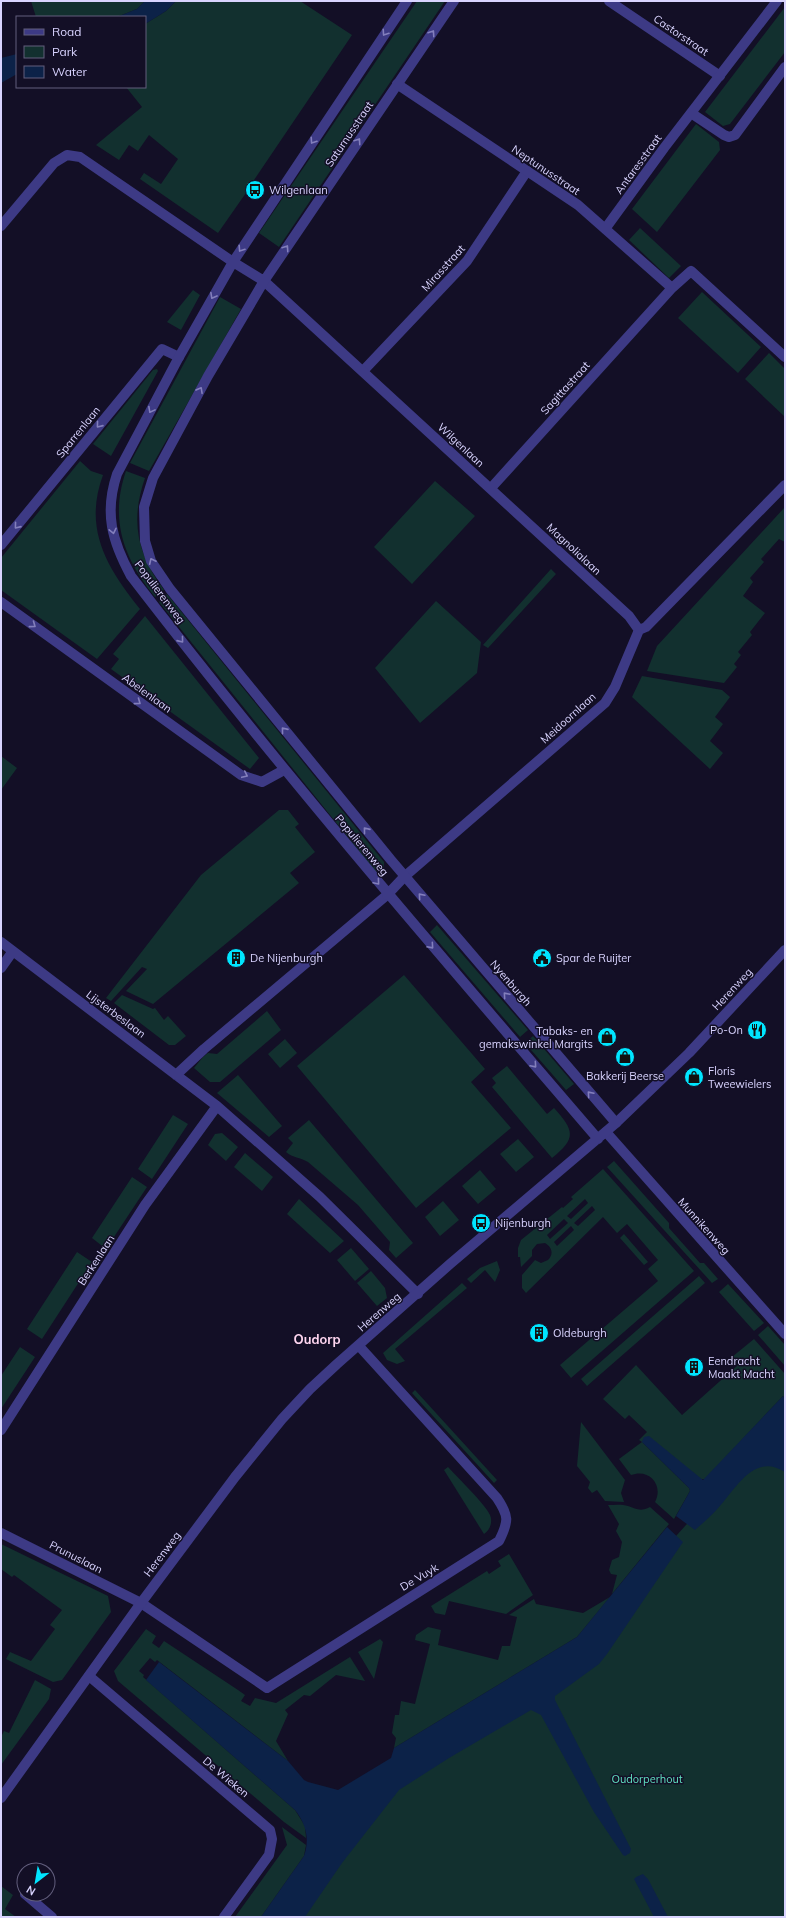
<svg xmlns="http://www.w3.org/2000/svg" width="786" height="1918" viewBox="0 0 786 1918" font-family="Mulish,sans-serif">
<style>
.green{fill:#12302f;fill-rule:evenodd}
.water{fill:#0c2248}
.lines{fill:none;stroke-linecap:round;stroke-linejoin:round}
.pedestrian{stroke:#3d3a85;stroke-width:10}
.minor{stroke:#3d3a85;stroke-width:10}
.tertiary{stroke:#3d3a85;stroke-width:10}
.oneway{stroke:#837fbc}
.labels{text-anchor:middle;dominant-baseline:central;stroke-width:3;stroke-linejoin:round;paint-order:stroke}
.street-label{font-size:11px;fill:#d9d4ff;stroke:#130f26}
.poi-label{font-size:11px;fill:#d9d4ff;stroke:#130f26;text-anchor:start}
.park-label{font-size:11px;fill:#5fe0c0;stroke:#130f26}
.quarter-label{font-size:13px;font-weight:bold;fill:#ffd6f0;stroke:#130f26}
</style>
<rect width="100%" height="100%" fill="#130f26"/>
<path class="green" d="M31,1H145L137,9L117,17H36Z
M176,1H300L352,35L254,180H252L247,188L248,190L218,233L140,179L144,173L161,184L178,159L149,135L138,151L129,145L119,160L96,145L142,107L126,87H145V24L166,11Z
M417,1H445L279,247L259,233Z
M785,7V52L730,124L723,126L705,112Z
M696,124L719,142L720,150L657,232L632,209Z
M640,228L681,266L669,278L629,240Z
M193,290L200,295L181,330L167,322Z
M702,292L761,347L738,373L678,318Z
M220,297L241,309L149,471L130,463Z
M769,353L785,369V417L745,379Z
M157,369L158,371L111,456L93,444L153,370Z
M80,461L91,471L103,475C83,529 107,568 140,609L97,659L1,590V558Z
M126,471L145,478C130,521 137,554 164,590L155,597C124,559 109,520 126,471Z
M435,481L475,516L412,584L374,547Z
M785,507V542L779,539L761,559L764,562L750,578L753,582L743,596L765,613L750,632L752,635L738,652L741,655L734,664L737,667L724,683L647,671L657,646Z
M551,569L556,574L488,648L483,645Z
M167,594L384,862V870L381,872L375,871L159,602Z
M436,601L481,642L477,673L420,723L375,668Z
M145,616L259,758L250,769L111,669L119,659L113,654Z
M642,676L722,690L730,697L715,717L723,724L710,741L723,753L710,769L632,697Z
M1,756L17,768L1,790Z
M279,810H288L299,824L295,827L315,852L290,873L299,883L153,1004L126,991L147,969L142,967L111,1001L106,998L201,875Z
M437,925L528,1030L520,1037L430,932Z
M404,975L485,1069L471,1082L511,1128L416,1208L297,1066Z
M122,995L153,1009L155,1008L164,1020L168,1016L186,1036L175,1045H169L114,1003Z
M267,1011L281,1030L220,1082H210L194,1068L203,1057L208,1053L217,1054Z
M533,1036L574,1084L566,1090L525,1043Z
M285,1039L297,1053L280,1068L268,1054Z
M507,1066L547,1114L554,1108C574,1130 577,1138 552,1158L492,1087L496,1083L492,1078Z
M238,1075L282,1126L269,1137L217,1093Z
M173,1115L188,1124L152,1179L138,1169Z
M309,1120L413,1243L396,1258L389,1250L390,1242L358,1205L308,1162C300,1157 293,1158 286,1152L293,1143L288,1138Z
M222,1133L238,1147L226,1161L208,1145L215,1134Z
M518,1139L534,1157L516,1172L500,1154Z
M245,1153L273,1177L262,1191L234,1167Z
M614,1161L669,1223V1228L700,1263H704L718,1279L712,1283L607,1167Z
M603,1169L694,1271L571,1378L560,1365L658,1281L648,1269L658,1260L627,1224L617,1233L603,1217L526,1293L522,1288V1275L535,1260L541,1263L548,1260C554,1254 552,1247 545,1243L537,1244L532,1250V1256L521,1267L520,1257H518V1248L521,1240L562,1207L563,1208L573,1199L571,1197ZM585,1199L588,1203L571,1219L567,1216ZM592,1206L595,1210L578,1226L574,1223ZM564,1219L568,1223L550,1239L547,1235ZM571,1226L574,1230L557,1246L554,1242Z
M480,1170L496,1189L478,1204L462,1186Z
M132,1177L147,1187L106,1249L92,1238Z
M299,1199L344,1241L330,1253L287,1214Z
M443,1201L459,1220L440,1236L425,1217Z
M624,1234L648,1262L644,1265L620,1238Z
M351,1248L369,1269L355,1281L337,1260Z
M77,1252L92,1262L42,1339L27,1329Z
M497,1261L500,1270L495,1282L485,1270L471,1283L467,1279L480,1268Z
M371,1271L385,1288L387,1298L377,1306L357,1283Z
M699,1276L705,1283L587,1386L581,1379Z
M462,1283L467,1288L395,1349L405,1361L397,1364L387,1360L383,1353Z
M728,1284L764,1323L754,1331L719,1292Z
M768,1326L785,1345V1366L758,1335Z
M754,1339L785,1374V1399L783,1396L705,1479H700L642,1442L689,1488L690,1491L674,1519L655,1502C664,1485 649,1468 631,1475L619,1459L642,1442L639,1440L647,1432L629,1415L625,1419L603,1399L636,1365L682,1415L738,1365L732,1357Z
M20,1347L35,1357L1,1409V1376Z
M415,1390L497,1480L494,1483L412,1393Z
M581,1422L625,1480L621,1493L624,1502L605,1501L597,1490L592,1493L588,1488L590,1482L577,1466Z
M774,1456L785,1472V1917H300L395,1766L537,1695L639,1577L742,1463Z
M448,1467C457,1477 486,1505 490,1515C493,1522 490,1530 484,1534L444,1470Z
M608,1505C614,1505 622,1504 628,1506C636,1509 641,1512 650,1507L669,1524L612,1594L617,1575L611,1574L609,1570L612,1560L619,1557L622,1542L616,1531L619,1524Z
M1,1544L108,1596L111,1612L62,1680L53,1682L6,1659L10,1652L31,1661L55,1629L50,1625L62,1610L14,1575L12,1577L1,1569Z
M509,1554L533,1595L506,1614L449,1601L445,1615L435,1613L431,1606L487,1571L489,1574L501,1566L498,1561Z
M610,1597L577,1637L394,1748L396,1738L392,1733L395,1715H399L401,1701L415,1704L430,1644L415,1640L416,1635L428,1627L441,1630L438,1645L498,1660L502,1646H510L517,1617L509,1615L534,1599L536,1604L583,1613Z
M146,1629L156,1636L152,1643L159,1648L164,1641L238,1690L245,1695L241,1701L250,1706L255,1698L276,1703L350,1657L365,1681L336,1675L310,1696L304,1695L285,1710L288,1714L276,1741L288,1761L157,1660L155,1662L150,1658L139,1671L144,1675L143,1677L295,1810L305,1826L306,1838L284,1822L118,1681L114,1671Z
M380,1639L383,1642L374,1679L358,1652Z
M35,1680L51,1689L49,1699L1,1765V1737L4,1731L9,1733Z
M282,1827L306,1845L304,1856L261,1917H235L287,1845Z
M1,1886L13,1895L5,1909L16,1917H1Z"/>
<path class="water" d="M145,1H176L166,11L145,24V17H117L137,9Z
M17,54V74L1,83V58Z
M783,1396L785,1399V1472C755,1452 736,1488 719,1507C712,1515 703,1523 695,1530L676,1516L690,1491L689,1488L642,1442L644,1437L649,1436L703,1480Z
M667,1527L683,1542L607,1654L599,1664L555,1696V1700L631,1849L630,1853L625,1856L623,1855L594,1812L541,1715L531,1710L449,1758L399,1790L342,1863L305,1917H261L304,1856C310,1839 306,1824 295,1810L146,1680L159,1662L288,1761L304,1780L308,1782L338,1790L391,1758L394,1748L577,1637Z
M643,1874L648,1879L668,1917H654L634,1879L636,1877Z"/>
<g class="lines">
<path class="pedestrian" d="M609,1L720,76
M363,371L467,261L527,171"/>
<path class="minor" d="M397,84L578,205L672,288L491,488
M691,113L724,135L729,137L735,135L785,67
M1,226L54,163L67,155L80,157L233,262
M605,229L664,148L777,1
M264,281L629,616L639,630
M672,288L691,271L785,357
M1,545L162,349L179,357
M1,602L241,775L262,782L284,770
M404,877L605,703L615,687L639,630L646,627L785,485
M1,942L217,1106L320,1197L418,1294
M1,968L13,951
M176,1075L204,1049L387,895
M616,1123L689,1053L785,950
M606,1132L785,1334
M1,1430L145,1205L217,1106
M1,1533L141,1603L267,1688L499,1541C509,1521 509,1516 497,1498L359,1346
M89,1676L270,1830L272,1839L269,1855L224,1917
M25,1894L52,1917"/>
<path class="tertiary" d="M407,1L233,262L179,357L117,474C104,513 112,541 131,576C280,770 439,954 598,1139
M233,262L264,281
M387,895L404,877
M1,1798L141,1603L235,1477L282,1419L310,1389L337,1364L450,1264L616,1123L391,860L170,589L151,561L145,541L144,507L153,478L208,376L264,281L454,1"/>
</g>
<defs><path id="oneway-chevron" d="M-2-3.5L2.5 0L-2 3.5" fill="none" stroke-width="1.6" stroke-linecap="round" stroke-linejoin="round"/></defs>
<g class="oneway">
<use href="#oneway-chevron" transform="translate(385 33) rotate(124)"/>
<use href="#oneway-chevron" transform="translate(432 33) rotate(-56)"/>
<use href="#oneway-chevron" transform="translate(313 141) rotate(124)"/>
<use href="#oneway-chevron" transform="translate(358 141) rotate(-56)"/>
<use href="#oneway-chevron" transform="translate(286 248) rotate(-56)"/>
<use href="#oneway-chevron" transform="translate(241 249) rotate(123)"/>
<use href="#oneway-chevron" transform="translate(213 296) rotate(119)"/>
<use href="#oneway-chevron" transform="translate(200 390) rotate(-61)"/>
<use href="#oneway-chevron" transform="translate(151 410) rotate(118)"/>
<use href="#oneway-chevron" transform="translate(99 425) rotate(129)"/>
<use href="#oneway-chevron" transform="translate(17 526) rotate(129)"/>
<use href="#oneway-chevron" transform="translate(113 531) rotate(78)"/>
<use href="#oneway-chevron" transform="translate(152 561) rotate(-115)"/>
<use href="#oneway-chevron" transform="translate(33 625) rotate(36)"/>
<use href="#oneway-chevron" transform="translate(181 640) rotate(51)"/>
<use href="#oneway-chevron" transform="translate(138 702) rotate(36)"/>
<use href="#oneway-chevron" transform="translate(284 730) rotate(-129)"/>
<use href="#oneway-chevron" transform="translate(245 775) rotate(25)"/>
<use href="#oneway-chevron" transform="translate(366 830) rotate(-129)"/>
<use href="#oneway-chevron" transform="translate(377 882) rotate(50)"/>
<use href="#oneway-chevron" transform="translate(421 896) rotate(-131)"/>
<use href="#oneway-chevron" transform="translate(431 946) rotate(49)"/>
<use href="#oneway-chevron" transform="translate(506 995) rotate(-131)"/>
<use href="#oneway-chevron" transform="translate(534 1065) rotate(49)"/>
<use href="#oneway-chevron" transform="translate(590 1094) rotate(-131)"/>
</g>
<defs>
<g id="bus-disc" transform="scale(1)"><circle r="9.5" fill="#00e5ff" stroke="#130f26"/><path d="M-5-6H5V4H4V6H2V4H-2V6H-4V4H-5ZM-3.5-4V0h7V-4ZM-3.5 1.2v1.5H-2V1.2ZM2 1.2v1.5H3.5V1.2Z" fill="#111"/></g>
<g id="building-disc" transform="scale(1)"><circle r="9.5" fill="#00e5ff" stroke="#130f26"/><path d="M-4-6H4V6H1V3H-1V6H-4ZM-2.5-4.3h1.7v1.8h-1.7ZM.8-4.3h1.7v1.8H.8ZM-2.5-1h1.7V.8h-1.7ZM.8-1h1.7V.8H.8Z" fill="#111"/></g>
<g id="civic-disc" transform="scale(1)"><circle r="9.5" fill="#00e5ff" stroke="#130f26"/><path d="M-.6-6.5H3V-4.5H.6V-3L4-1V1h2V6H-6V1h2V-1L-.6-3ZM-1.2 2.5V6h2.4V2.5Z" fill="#111"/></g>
<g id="restaurant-disc" transform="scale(1)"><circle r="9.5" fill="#00e5ff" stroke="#130f26"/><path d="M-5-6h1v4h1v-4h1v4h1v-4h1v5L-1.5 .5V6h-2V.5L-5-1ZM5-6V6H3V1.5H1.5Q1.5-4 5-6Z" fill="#111"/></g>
<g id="shop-disc" transform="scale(1)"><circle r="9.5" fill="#00e5ff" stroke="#130f26"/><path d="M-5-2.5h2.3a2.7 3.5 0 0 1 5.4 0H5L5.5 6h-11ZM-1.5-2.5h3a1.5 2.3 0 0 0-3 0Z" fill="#111"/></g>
</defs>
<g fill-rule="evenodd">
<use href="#bus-disc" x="255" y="190"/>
<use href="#building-disc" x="236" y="958"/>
<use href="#civic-disc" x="542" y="958"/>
<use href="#restaurant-disc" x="757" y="1030"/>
<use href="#shop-disc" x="607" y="1037"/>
<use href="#shop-disc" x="625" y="1057"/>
<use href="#shop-disc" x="694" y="1077"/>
<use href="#bus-disc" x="481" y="1223"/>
<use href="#building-disc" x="539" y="1333"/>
<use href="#building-disc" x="694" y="1367"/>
</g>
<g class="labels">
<g class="street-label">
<text transform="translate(681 35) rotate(34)">Castorstraat</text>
<text transform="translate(349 134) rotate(-56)">Saturnusstraat</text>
<text transform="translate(638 164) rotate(-54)">Antaresstraat</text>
<text transform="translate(546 170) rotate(34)">Neptunusstraat</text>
<text transform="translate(443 268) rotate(-48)">Mirasstraat</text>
<text transform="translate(565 388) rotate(-48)">Sagittastraat</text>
<text transform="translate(78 432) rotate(-51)">Sparrenlaan</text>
<text transform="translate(461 445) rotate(43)">Wilgenlaan</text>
<text transform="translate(574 549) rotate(43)">Magnolialaan</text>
<text transform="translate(160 592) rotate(53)">Populierenweg</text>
<text transform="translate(147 693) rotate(36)">Abelenlaan</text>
<text transform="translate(568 718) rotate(-42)">Meidoornlaan</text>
<text transform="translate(362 845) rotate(50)">Populierenweg</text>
<text transform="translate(511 983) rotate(49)">Nyenburgh</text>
<text transform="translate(732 989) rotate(-47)">Herenweg</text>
<text transform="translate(116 1014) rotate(37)">Lijsterbeslaan</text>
<text transform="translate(704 1226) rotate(48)">Munnikenweg</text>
<text transform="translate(96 1260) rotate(-57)">Berkenlaan</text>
<text transform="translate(379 1312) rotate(-41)">Herenweg</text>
<text transform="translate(162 1554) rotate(-53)">Herenweg</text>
<text transform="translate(76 1557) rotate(27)">Prunuslaan</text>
<text transform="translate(419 1577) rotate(-31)">De Vuyk</text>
<text transform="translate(226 1777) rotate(40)">De Wieken</text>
</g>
<g class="poi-label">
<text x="269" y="190">Wilgenlaan</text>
<text x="250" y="958">De Nijenburgh</text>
<text x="556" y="958">Spar de Ruijter</text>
<text x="743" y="1030" text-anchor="end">Po-On</text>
<text x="593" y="1031" text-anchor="end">Tabaks- en<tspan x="593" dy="13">gemakswinkel Margits</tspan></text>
<text x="708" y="1071">Floris<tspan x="708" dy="13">Tweewielers</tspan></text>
<text x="625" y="1076" text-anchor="middle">Bakkerij Beerse</text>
<text x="495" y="1223">Nijenburgh</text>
<text x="553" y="1333">Oldeburgh</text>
<text x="708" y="1361">Eendracht<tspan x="708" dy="13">Maakt Macht</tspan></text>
</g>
<g class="park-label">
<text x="647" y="1779">Oudorperhout</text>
</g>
<g class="quarter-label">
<text x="317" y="1339">Oudorp</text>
</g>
</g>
<rect width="786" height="1918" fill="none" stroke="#d9d4ff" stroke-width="4"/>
<rect x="16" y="16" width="130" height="72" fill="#130f26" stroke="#625e7d"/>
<rect x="24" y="29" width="20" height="6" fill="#3d3a85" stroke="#625e7d"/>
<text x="52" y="36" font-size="12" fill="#d9d4ff">Road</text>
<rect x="24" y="46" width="20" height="12" fill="#12302f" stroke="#625e7d"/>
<text x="52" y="56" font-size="12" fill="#d9d4ff">Park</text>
<rect x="24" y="66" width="20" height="12" fill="#0c2248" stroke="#625e7d"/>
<text x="52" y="76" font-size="12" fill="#d9d4ff">Water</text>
<g transform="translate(36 1882) rotate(211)"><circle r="19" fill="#130f26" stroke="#625e7d"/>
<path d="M0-3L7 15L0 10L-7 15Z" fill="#00e5ff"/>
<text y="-6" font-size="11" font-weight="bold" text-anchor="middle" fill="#d9d4ff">N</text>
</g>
</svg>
